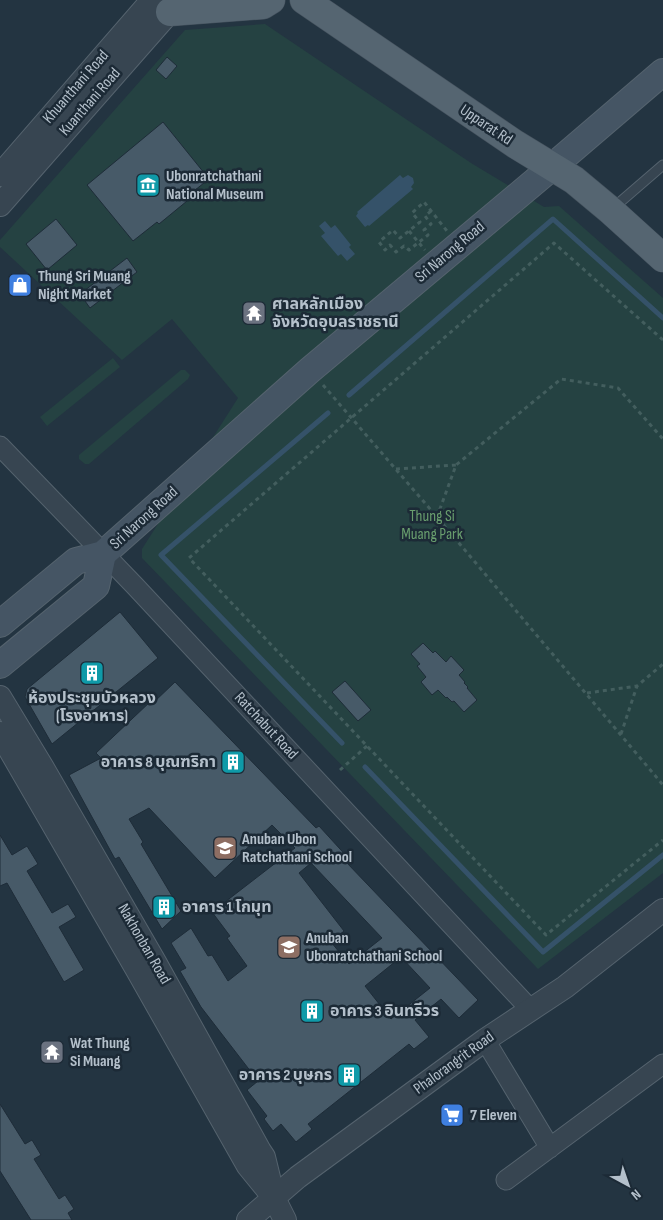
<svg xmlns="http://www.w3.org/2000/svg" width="663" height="1220" viewBox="0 0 663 1220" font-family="'Sofia Sans Condensed','Noto Sans Thai',sans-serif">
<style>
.green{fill:#254242}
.water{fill:#355269}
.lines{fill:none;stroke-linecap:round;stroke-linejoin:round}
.stream{stroke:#355269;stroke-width:5}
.building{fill:#475a68;stroke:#1e2c38;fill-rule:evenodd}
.service-casing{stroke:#55636e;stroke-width:11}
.minor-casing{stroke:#55636e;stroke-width:21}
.tertiary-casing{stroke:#55636e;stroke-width:24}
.secondary-casing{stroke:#55636e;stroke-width:28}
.primary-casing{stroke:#44515d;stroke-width:29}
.path{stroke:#435e5e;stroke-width:3;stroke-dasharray:4 4;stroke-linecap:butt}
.service{stroke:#374551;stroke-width:9}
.minor{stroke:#374551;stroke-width:19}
.tertiary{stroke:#374551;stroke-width:22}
.secondary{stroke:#455564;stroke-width:26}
.primary{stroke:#556571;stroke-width:28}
.labels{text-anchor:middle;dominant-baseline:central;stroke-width:5;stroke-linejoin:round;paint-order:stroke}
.street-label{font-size:16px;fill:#b4c0cb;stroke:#1c2a36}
.poi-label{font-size:16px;font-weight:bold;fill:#b4c0cb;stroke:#1c2a36;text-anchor:start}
.park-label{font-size:16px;fill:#699e6e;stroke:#1c2a36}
</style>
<rect width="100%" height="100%" fill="#233441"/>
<path class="green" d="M265,24L471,163L544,207L559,206L663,298V873L538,969L142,558V549L238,398L172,319L122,360L0,247V240L185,30Z
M113,358L120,367L47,426L40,417Z
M181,370H185L190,375L188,379L89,464H85L79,459V455Z"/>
<path class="water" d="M400,175L403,178L408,175L413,178L414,183L411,187L413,189L369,226L368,225L365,227L356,216L358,213L357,212Z
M325,221L331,228L335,225L351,245L349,247L355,254L347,261L341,254L338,256L321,236L325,233L319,226Z"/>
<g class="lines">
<path class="stream" d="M349,395L553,219L663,318
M328,413L161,555L342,743
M365,767L543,952L663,855"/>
</g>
<path class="building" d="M167,57L177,66L166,79L156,70Z
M163,122L209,179L185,198L187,201L159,224L157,222L133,241L87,185Z
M56,219L77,245L47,270L26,244Z
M127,258L137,272L90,308L80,294Z
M120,612L158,658L52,744L25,697L27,689Z
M423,643L433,653L435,651L446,662L451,656L464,670L459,675L465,682L464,683L468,687L467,688L477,700L464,712L454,701L452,702L447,697L446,698L438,690L432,695L421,682L426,677L417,666L420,664L411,654Z
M345,681L371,710L358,721L332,692Z
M175,682L316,828L319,826L350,860L347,863L478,1000L459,1018L441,999L415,1020L429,1037L414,1049L409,1044L308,1124L312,1129L296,1142L281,1124L273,1131L264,1119L267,1116L247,1090L258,1081L201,1007L180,971L186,968L171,943L191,928L208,956L212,955L228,981L247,966L227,938L230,936L212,912L295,848L272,825L215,878L149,808L129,819L143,842L141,844L181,911L162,929L119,857L115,859L69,775L101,758L96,753L151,701L153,703ZM311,863L382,938L349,964L331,942L344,931L299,873ZM401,957L430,988L391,1019L365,986Z
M0,835L12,855L27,846L38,864L27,871L52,913L68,904L76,917L59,927L84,970L64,982L7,883L0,886Z
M0,1104L25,1144L32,1140L41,1155L34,1159L59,1199L65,1195L74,1209L68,1213L72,1220H31L0,1171Z"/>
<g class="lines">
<g class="service-casing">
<path id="service" d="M612,209L663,165"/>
</g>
<g class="minor-casing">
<path id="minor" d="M0,446L135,586L530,1009
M485,1040L550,1148
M506,1180L663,1064"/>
</g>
<g class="tertiary-casing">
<path id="tertiary" d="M0,175L152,0
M0,205L180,0
M0,697L43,768L155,962L260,1151L264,1157L274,1198L285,1220
M0,733L137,970L248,1166L270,1193
M248,1220L298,1177L485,1040L565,987L663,910"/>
</g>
<g class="secondary-casing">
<path id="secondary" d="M0,624L76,561L103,554L310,370L552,167L663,72
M0,665L96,586L103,554"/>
</g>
<g class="primary-casing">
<path id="primary" d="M304,0L515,144L574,180L610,210L663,258
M170,12L263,5L271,0"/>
</g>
<path class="path" d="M431,211L425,216L431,224L424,230L428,235L409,250L404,246L396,252L390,245L385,250L379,242L393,230L400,238L420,222L412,213L424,202L447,231
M409,231L425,250
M663,340L554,243L189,558L546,935L663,840
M323,385L437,517L663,785
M396,469L456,465
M437,517L456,465L561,379L618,388L663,439
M587,693L637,686
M621,734L637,686L663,664
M340,770L367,746"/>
<use href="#service" class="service"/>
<use href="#minor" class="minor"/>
<use href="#tertiary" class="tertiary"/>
<use href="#secondary" class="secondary"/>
<use href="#primary" class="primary"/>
</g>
<defs>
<g id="museum-square" transform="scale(1.25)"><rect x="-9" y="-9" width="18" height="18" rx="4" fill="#0f9aa8" stroke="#1c2a36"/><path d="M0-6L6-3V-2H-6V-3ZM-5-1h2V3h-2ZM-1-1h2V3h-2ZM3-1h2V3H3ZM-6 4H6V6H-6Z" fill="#fff"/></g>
<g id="shop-square" transform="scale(1.25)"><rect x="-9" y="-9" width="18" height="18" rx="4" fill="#3f7fe0" stroke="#1c2a36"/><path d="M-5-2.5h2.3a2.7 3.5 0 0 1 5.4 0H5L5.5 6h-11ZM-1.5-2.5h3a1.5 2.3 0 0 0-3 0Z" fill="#fff"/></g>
<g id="temple-square" transform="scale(1.25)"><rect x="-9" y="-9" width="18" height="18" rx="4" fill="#6b7280" stroke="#1c2a36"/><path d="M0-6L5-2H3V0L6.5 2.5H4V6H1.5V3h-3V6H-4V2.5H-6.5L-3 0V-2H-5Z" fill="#fff"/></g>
<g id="building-square" transform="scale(1.25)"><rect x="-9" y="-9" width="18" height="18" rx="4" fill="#0f9aa8" stroke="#1c2a36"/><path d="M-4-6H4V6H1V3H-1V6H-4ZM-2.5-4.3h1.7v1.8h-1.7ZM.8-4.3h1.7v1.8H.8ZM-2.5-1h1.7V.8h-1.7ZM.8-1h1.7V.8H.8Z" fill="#fff"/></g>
<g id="school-square" transform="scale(1.25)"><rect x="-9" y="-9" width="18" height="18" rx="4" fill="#8d6e63" stroke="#1c2a36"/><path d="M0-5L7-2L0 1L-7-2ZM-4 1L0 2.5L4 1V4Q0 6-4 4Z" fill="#fff"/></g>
<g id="supermarket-square" transform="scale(1.25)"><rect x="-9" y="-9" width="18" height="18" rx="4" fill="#3f7fe0" stroke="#1c2a36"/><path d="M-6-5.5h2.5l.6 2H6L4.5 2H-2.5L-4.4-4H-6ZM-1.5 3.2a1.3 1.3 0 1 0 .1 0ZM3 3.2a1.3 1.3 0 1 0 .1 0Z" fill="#fff"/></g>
</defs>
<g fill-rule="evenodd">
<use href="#museum-square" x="148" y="185"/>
<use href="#shop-square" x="20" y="285"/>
<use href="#temple-square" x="254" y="313"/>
<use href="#building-square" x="92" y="673"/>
<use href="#building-square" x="233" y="762"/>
<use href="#school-square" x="225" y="848"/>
<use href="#building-square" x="164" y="907"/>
<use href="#school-square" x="289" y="947"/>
<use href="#building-square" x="312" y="1011"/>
<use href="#temple-square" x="52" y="1052"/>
<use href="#building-square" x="349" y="1075"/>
<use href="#supermarket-square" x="452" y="1115"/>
</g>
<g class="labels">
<g class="street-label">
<text transform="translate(76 87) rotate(-49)">Khuanthani Road</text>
<text transform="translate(90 102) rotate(-49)">Kuanthani Road</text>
<text transform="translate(486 125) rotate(34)">Upparat Rd</text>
<text transform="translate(450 252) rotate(-40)">Sri Narong Road</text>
<text transform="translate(144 518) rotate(-42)">Sri Narong Road</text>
<text transform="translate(266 726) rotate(47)">Ratchabut Road</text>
<text transform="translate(144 944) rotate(60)">Nakhonban Road</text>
<text transform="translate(454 1063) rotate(-36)">Phalorangrit Road</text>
</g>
<g class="poi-label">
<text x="166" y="176">Ubonratchathani<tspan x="166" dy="18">National Museum</tspan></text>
<text x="38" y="276">Thung Sri Muang<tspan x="38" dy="18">Night Market</tspan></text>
<text x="272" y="304">ศาลหลักเมือง<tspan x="272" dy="18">จังหวัดอุบลราชธานี</tspan></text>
<text x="92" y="698" text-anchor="middle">ห้องประชุมบัวหลวง<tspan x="92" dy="18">(โรงอาหาร)</tspan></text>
<text x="216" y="762" text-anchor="end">อาคาร 8 บุณฑริกา</text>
<text x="242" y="839">Anuban Ubon<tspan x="242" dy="18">Ratchathani School</tspan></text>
<text x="182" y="907">อาคาร 1 โกมุท</text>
<text x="306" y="938">Anuban<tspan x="306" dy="18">Ubonratchathani School</tspan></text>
<text x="330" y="1011">อาคาร 3 อินทรีวร</text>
<text x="70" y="1043">Wat Thung<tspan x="70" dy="18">Si Muang</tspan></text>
<text x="332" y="1075" text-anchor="end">อาคาร 2 บุษกร</text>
<text x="470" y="1115">7 Eleven</text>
</g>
<g class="park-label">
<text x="432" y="516">Thung Si<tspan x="432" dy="18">Muang Park</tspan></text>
</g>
</g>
<g transform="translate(628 1185) rotate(140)" stroke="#1c2a36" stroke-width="4" paint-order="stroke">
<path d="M0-4L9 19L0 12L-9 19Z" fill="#b4c0cb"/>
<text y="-8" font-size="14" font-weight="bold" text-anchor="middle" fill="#b4c0cb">N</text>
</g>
</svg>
